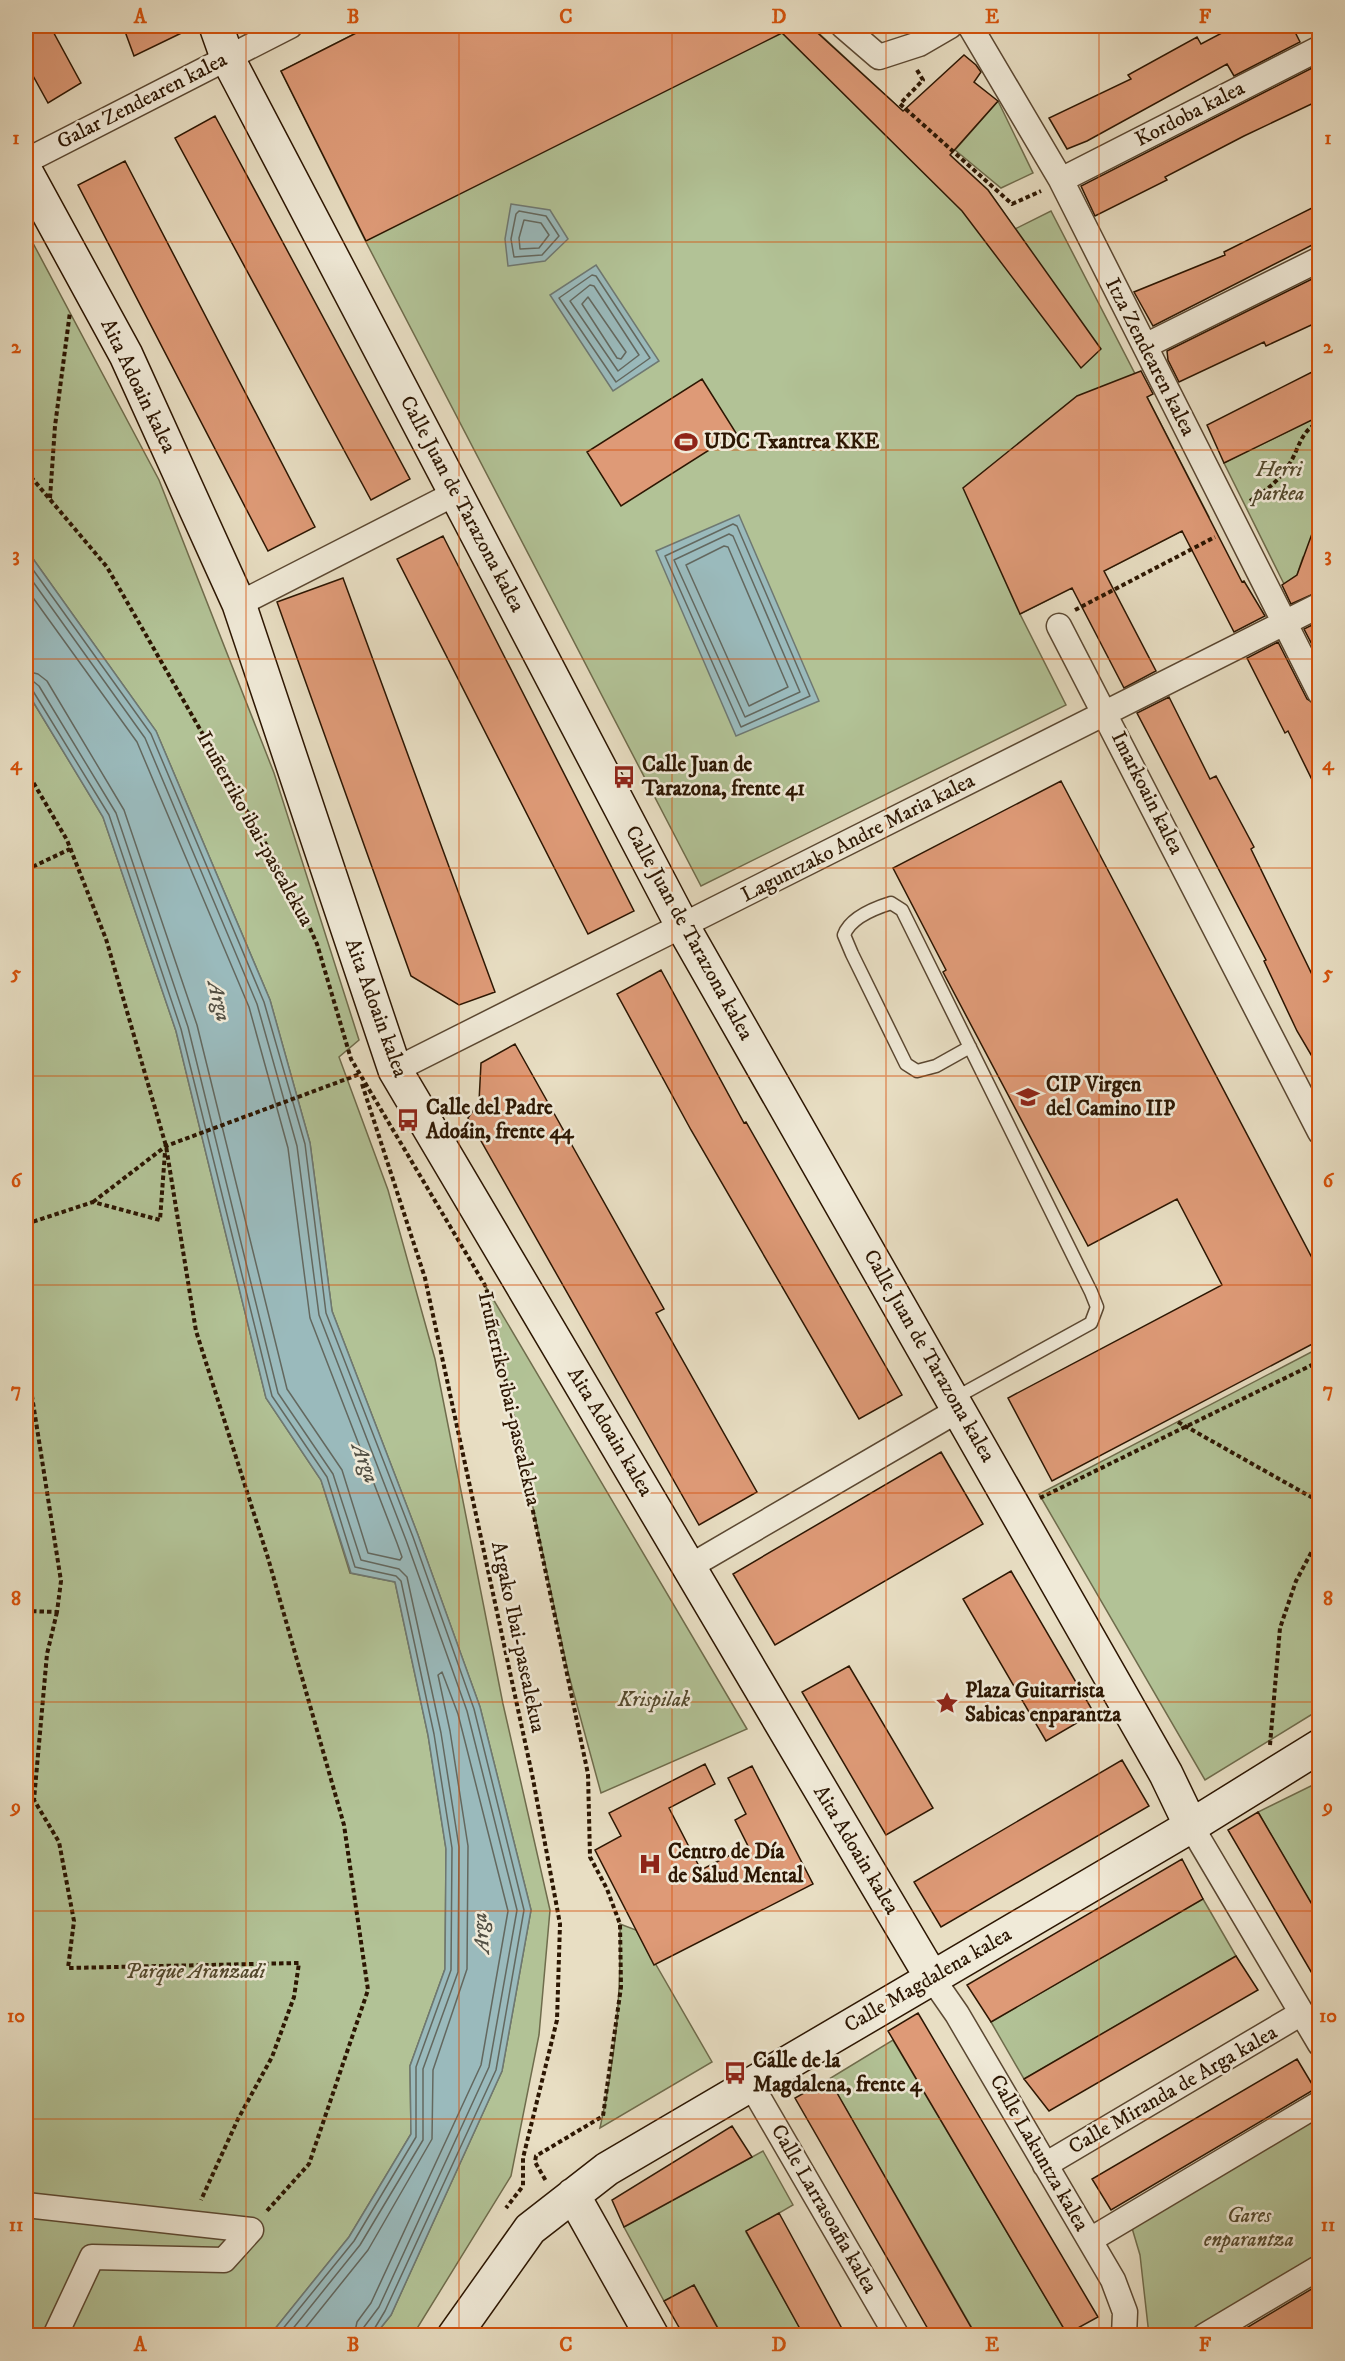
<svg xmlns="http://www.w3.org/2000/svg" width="1345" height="2361" viewBox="0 0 1345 2361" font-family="'IM FELL DW Pica',serif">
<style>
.green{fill:#b2c296;stroke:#6f6c4c;stroke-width:1.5}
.water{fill:#9ababc;stroke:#6e7872;stroke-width:1.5}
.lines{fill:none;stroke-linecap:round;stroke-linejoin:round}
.shore{stroke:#63685f;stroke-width:1.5}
.building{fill:#de9a77;stroke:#2c1602;stroke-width:1.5}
.lane-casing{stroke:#5b4832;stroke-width:15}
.street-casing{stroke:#5b4832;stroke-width:27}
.secondary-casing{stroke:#2c1602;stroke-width:36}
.path{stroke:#2c1602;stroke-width:4;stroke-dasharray:4.5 3;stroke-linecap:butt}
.lane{stroke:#f0ead8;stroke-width:12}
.street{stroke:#f0ead8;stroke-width:24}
.secondary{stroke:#f0ead8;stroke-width:33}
.grid{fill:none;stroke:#d5520b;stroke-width:1.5;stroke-opacity:0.55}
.labels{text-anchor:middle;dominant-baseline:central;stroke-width:5;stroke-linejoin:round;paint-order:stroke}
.street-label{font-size:21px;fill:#2c1602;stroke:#f0ead8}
.poi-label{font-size:21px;font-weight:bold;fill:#2c1602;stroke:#f0ead8;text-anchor:start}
.park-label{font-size:21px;font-style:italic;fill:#544a2e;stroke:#f0ead8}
.water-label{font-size:22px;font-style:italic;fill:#524f43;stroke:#f0ead8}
.neatline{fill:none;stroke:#d5520b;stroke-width:2}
.grid-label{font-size:20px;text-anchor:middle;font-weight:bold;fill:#d5520b}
</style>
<rect width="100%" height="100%" fill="#e8dec3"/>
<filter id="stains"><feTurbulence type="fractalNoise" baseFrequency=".00333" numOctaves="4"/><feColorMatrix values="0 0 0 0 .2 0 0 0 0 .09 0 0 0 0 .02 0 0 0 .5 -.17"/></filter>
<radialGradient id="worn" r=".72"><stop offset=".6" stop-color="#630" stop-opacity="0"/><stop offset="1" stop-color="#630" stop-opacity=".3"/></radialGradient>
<path class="green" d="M370,26H811L988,190L1015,229L1051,211L1209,517L1020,614L1066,705L701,886L366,242L281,71Z
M998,101L1033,173L1001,188L955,150Z
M26,230L159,480L274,773L359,1040L339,1057L388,1190L435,1359L503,1704L550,1910L539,2035L511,2176L413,2335H375L391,2315L502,2071L531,1910L480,1707L418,1535L332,1311L310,1143L270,1000L156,731L26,549Z
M1319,416V548L1303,557L1297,575L1284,584L1224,463Z
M26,690L103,817L176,1031L266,1398L321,1480L350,1573L395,1582L428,1735L446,1849L445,1969L410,2066L411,2134L349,2237L270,2335H26Z
M486,1287L747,1729L601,1793L568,1672Z
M1319,1348V1710L1205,1780L1039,1494Z
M1319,1782V1918L1258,1812Z
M1203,1899L1236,1956L1024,2079L991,2022Z
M620,1924L636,1930L712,2062L600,2128C616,2056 621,1997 620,1924Z
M893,2040L1068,2335H976L829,2079Z
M1319,2112V2258L1189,2335H1149L1140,2255L1132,2228Z
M763,2151L793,2205L746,2232L804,2335H722L694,2285L664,2301L624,2227Z"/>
<path class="water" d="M511,204L550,210L568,239L545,261L508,266L505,239Z
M596,265L659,361L613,391L550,295Z
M739,515L819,701L736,736L656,551Z
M26,549L156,731L270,1000L310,1143L332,1311L418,1535L480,1707L531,1910L502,2071L391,2315L375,2335H270L349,2237L411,2134L410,2066L445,1969L446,1849L428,1735L395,1582L351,1573L321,1480L266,1398L176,1031L103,817L26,690Z"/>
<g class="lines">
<path class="shore" d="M519,211L546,216L559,236L542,255L514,257L511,239L516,214Z
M524,220L541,223L549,235L539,248L520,249L519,238Z
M592,275L596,276L650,358L616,382L559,298Z
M590,285L594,286L639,355L618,371L570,301Z
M588,297L626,352L621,359L617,358L582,304Z
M733,524L737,526L810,696L741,727L665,556Z
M729,534L733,536L800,692L745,717L674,560Z
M724,546L728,547L788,687L749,706L686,565Z
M26,560L151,734L264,1002L305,1144L326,1313L413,1537L474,1709L524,1910L496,2070L385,2311L370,2336
M26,572L145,738L257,1004L297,1146L319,1315L406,1540L467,1711L517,1910L489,2067L379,2307L364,2327L363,2336
M26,588L137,742L249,1007L288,1148L310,1318L397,1543L402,1557L400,1560L368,1553L342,1470L287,1389L197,1025L124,810L47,681L38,674L26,671
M26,680L34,682L39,686L116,813L188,1027L278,1393L333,1474L361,1560L399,1569L407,1577L441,1733L459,1847L458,1972L423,2069V2140L360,2245L287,2336
M26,688L33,691L109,815L181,1029L272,1396L327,1477L355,1567L396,1576L401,1581L434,1734L452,1848L451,1970L416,2067V2137L354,2241L277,2336
M299,2336L368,2250L432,2139L433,2070L467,1969L468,1846L450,1731L438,1675L442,1672L458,1714L508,1911L481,2065L371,2303L357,2322L354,2336"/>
</g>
<path class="building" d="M26,26H50L81,83L48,103L26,63Z
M123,26H196L134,56Z
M370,26H810L903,111L964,55L976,65L981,72L974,82L998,101L950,155L988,190L1101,349L1081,368L962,211L782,33L366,241L281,71Z
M1235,26H1292L1300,42L1234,76L1227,64L1087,141L1067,149L1049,118L1131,79L1128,75L1197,37L1201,44Z
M1314,67L1320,79V100L1244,136L1165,177L1167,180L1095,216L1081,186Z
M215,116L410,479L371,500L175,138Z
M125,161L315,527L268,551L78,185Z
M1320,204V241L1153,326L1134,292L1225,255L1224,252Z
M1316,277L1320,283V321L1266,346L1264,342L1179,382L1168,360L1167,351Z
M1320,368V416L1224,463L1207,425Z
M1141,371L1153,394L1147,397L1242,582L1244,581L1265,616L1234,632L1182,531L1104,571L1156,671L1124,688L1072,588L1020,614L963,488L1077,396Z
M702,379L736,433L621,506L587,452Z
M1317,520H1320V591L1291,604L1282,585L1297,575Z
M443,536L634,911L588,934L397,559Z
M343,578L495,992L459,1005L411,976L277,602Z
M1320,621V660L1304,629Z
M1278,642L1307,699L1320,707V796L1288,731L1285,733L1247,658Z
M1169,697L1210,779L1216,776L1254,847L1251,849L1320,991V1070L1297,1031L1264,961L1266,960L1137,713Z
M1061,781L1320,1273V1340L1052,1481L1008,1398L1222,1285L1177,1199L1088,1246L943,972L946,970L893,868Z
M661,970L744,1123L746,1122L902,1395L859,1419L691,1130L617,994Z
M515,1044L664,1309L656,1313L757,1492L699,1525L468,1118L479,1102L481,1063Z
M941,1452L983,1524L775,1645L733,1574Z
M1011,1571L1094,1713L1046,1741L963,1599Z
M849,1666L933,1808L886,1835L802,1692Z
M1122,1760L1149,1806L941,1927L914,1882Z
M705,1764L715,1784L669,1808L701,1870L748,1846L735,1820L746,1814L728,1778L752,1766L813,1884L654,1965L595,1850L621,1836L609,1813Z
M1258,1812L1320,1918V1987L1228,1830Z
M1182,1859L1203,1899L991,2022L967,1985Z
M1236,1956L1258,1990L1049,2111L1024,2079Z
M918,2013L1098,2317L1067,2334L888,2031Z
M1297,2059L1315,2089L1111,2210L1092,2179Z
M829,2079L976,2336H932L795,2098Z
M732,2126L752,2157L624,2227L612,2200Z
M779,2213L846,2336H804L746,2231Z
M1320,2284V2324L1300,2336H1233Z
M694,2285L722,2336H684L664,2301Z"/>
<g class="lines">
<g class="lane-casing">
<path id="lane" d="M955,1398L1091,1323L1097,1307L1091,1292L902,910L891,903C875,908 850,918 844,935L852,954L906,1064L917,1071L936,1066L970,1047"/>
</g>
<g class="street-casing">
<path id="street" d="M843,26L879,57L919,44L950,26
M970,26L1061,180L1320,693
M26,161L290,26
M1061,180L1320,48
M1145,346L1320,259
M239,604L456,493
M1059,626L1320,1132
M395,1070L1320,605
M689,1567L960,1409
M1191,1826L1320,2044
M932,1978L957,2014L1113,2280L1125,2312L1124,2336
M750,2083L897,2336
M1045,2165L1300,2014
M26,2205L251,2230
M1090,2240L1320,2103
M55,2336L92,2257L224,2260L251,2230
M1204,2336L1320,2267"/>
</g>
<g class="secondary-casing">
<path id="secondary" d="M216,26L227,57L683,927L1166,1774L1191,1826
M26,172L126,355L239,604L395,1070L932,1978
M573,2195L652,2336
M454,2336L530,2229L607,2169L1191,1826L1320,1746"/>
</g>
<path class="path" d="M917,70L923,80L900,104L1012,204L1041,191
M26,471L107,567L295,895L317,944L351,1059L486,1287L588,1774L590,1857L607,1889L620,1924L621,1987L603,2116L536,2156L535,2162L546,2181
M50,498L55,426L70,312
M1250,501C1265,491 1278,482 1288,466C1300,449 1299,431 1320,422
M1075,610L1215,537
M26,770L67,840L106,939L166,1146L196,1331L268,1558L344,1825L368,1990L309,2164L265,2213
M26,870L70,849
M362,1084L425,1278L533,1779L560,1924L557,2020L523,2158V2186L506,2208
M93,1202L166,1146L360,1074
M26,1224L93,1202L160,1220L165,1152
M26,1358L61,1581L57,1612L26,1611
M1178,1422L1320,1502
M1040,1498L1320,1361
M57,1612L47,1654L34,1800L59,1842L74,1921L68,1968L299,1963L294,1997L272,2057L238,2119L201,2200
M1270,1745L1280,1628L1296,1581L1320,1536"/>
<use href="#lane" class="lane"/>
<use href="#street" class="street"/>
<use href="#secondary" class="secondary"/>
</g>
<path class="grid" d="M246,26V2336M459,26V2336M672,26V2336M886,26V2336M1099,26V2336M26,242H1320M26,450H1320M26,659H1320M26,868H1320M26,1076H1320M26,1285H1320M26,1493H1320M26,1702H1320M26,1911H1320M26,2119H1320"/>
<defs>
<g id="stadium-bare" transform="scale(1.8)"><path d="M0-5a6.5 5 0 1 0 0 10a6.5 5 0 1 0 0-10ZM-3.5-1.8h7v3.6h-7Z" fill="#8f2418" stroke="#f0ead8" stroke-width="2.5" paint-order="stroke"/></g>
<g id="bus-bare" transform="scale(1.8)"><path d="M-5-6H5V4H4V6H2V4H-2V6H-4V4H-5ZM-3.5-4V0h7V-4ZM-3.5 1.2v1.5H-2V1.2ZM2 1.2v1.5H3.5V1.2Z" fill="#8f2418" stroke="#f0ead8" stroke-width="2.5" paint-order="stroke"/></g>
<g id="university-bare" transform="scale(1.8)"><path d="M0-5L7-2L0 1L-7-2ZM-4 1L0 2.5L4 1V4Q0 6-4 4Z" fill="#8f2418" stroke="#f0ead8" stroke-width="2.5" paint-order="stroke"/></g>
<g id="sight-bare" transform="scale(1.8)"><path d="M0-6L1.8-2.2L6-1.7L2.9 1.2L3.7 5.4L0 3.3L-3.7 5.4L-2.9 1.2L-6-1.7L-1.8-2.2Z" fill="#8f2418" stroke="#f0ead8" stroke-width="2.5" paint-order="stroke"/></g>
<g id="hospital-bare" transform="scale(1.8)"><path d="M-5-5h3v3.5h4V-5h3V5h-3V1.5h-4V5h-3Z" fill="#8f2418" stroke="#f0ead8" stroke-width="2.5" paint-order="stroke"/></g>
</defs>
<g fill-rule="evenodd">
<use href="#stadium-bare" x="686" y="442"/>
<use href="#bus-bare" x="624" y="777"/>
<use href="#university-bare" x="1028" y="1097"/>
<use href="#bus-bare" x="408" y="1120"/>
<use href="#sight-bare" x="947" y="1703"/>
<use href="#hospital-bare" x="650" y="1864"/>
<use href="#bus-bare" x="735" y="2073"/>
</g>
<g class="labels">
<g class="street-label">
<text transform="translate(142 101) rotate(-27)">Galar Zendearen kalea</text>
<text transform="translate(1190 114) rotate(-27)">Kordoba kalea</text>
<text transform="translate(1150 357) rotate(63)">Itza Zendearen kalea</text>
<text transform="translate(138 386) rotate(64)">Aita Adoain kalea</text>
<text transform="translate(462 504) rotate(62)">Calle Juan de Tarazona kalea</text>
<text transform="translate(1147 793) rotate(63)">Imarkoain kalea</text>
<text transform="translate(255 829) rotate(61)">Iruñerriko ibai-pasealekua</text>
<text transform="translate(858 838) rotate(-27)">Laguntzako Andre Maria kalea</text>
<text transform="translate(689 933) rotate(61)">Calle Juan de Tarazona kalea</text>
<text transform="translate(376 1008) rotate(70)">Aita Adoain kalea</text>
<text transform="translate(929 1356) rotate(60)">Calle Juan de Tarazona kalea</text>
<text transform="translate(509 1399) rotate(77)">Iruñerriko ibai-pasealekua</text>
<text transform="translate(610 1432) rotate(59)">Aita Adoain kalea</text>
<text transform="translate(518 1637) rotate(78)">Argako Ibai-pasealekua</text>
<text transform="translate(856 1850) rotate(59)">Aita Adoain kalea</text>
<text transform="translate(928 1980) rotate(-30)">Calle Magdalena kalea</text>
<text transform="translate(1173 2090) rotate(-30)">Calle Miranda de Arga kalea</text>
<text transform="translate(1039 2153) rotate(60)">Calle Lakuntza kalea</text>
<text transform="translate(824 2209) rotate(60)">Calle Larrasoaña kalea</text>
</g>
<g class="poi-label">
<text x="704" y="442">UDC Txantrea KKE</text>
<text x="642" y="765">Calle Juan de<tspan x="642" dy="24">Tarazona, frente 41</tspan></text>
<text x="1046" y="1085">CIP Virgen<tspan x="1046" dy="24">del Camino IIP</tspan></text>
<text x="426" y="1108">Calle del Padre<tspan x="426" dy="24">Adoáin, frente 44</tspan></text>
<text x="965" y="1691">Plaza Guitarrista<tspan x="965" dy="24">Sabicas enparantza</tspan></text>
<text x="668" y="1852">Centro de Día<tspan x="668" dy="24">de Salud Mental</tspan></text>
<text x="753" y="2061">Calle de la<tspan x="753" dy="24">Magdalena, frente 4</tspan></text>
</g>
<g class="park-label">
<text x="1279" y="470">Herri<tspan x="1279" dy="24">parkea</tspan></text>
<text x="654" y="1700">Krispilak</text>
<text x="195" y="1972">Parque Aranzadi</text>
<text x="1249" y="2216">Gares<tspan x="1249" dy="24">enparantza</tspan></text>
</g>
<g class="water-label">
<text transform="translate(219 1001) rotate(76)">Arga</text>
<text transform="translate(365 1463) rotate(69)">Arga</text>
<text transform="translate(481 1933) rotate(-94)">Arga</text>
</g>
</g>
<rect width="1345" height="2361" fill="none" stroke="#e8dec3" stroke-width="66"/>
<rect x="33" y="33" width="1279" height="2295" class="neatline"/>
<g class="grid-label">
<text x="140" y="23">A</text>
<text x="353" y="23">B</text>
<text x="566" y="23">C</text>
<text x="779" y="23">D</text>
<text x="992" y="23">E</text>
<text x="1205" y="23">F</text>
<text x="16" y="144">1</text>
<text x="1328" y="144">1</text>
<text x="16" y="353">2</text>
<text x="1328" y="353">2</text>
<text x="16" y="561">3</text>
<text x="1328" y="561">3</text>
<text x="16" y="770">4</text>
<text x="1328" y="770">4</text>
<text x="16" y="979">5</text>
<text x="1328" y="979">5</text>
<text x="16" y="1187">6</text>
<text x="1328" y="1187">6</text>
<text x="16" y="1396">7</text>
<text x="1328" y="1396">7</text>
<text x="16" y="1605">8</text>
<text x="1328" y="1605">8</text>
<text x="16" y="1813">9</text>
<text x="1328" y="1813">9</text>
<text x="16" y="2022">10</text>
<text x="1328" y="2022">10</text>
<text x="16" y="2231">11</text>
<text x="1328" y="2231">11</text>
<text x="140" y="2351">A</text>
<text x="353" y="2351">B</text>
<text x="566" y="2351">C</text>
<text x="779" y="2351">D</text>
<text x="992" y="2351">E</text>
<text x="1205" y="2351">F</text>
</g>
<rect width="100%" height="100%" filter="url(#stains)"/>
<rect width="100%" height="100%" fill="url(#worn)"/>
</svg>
